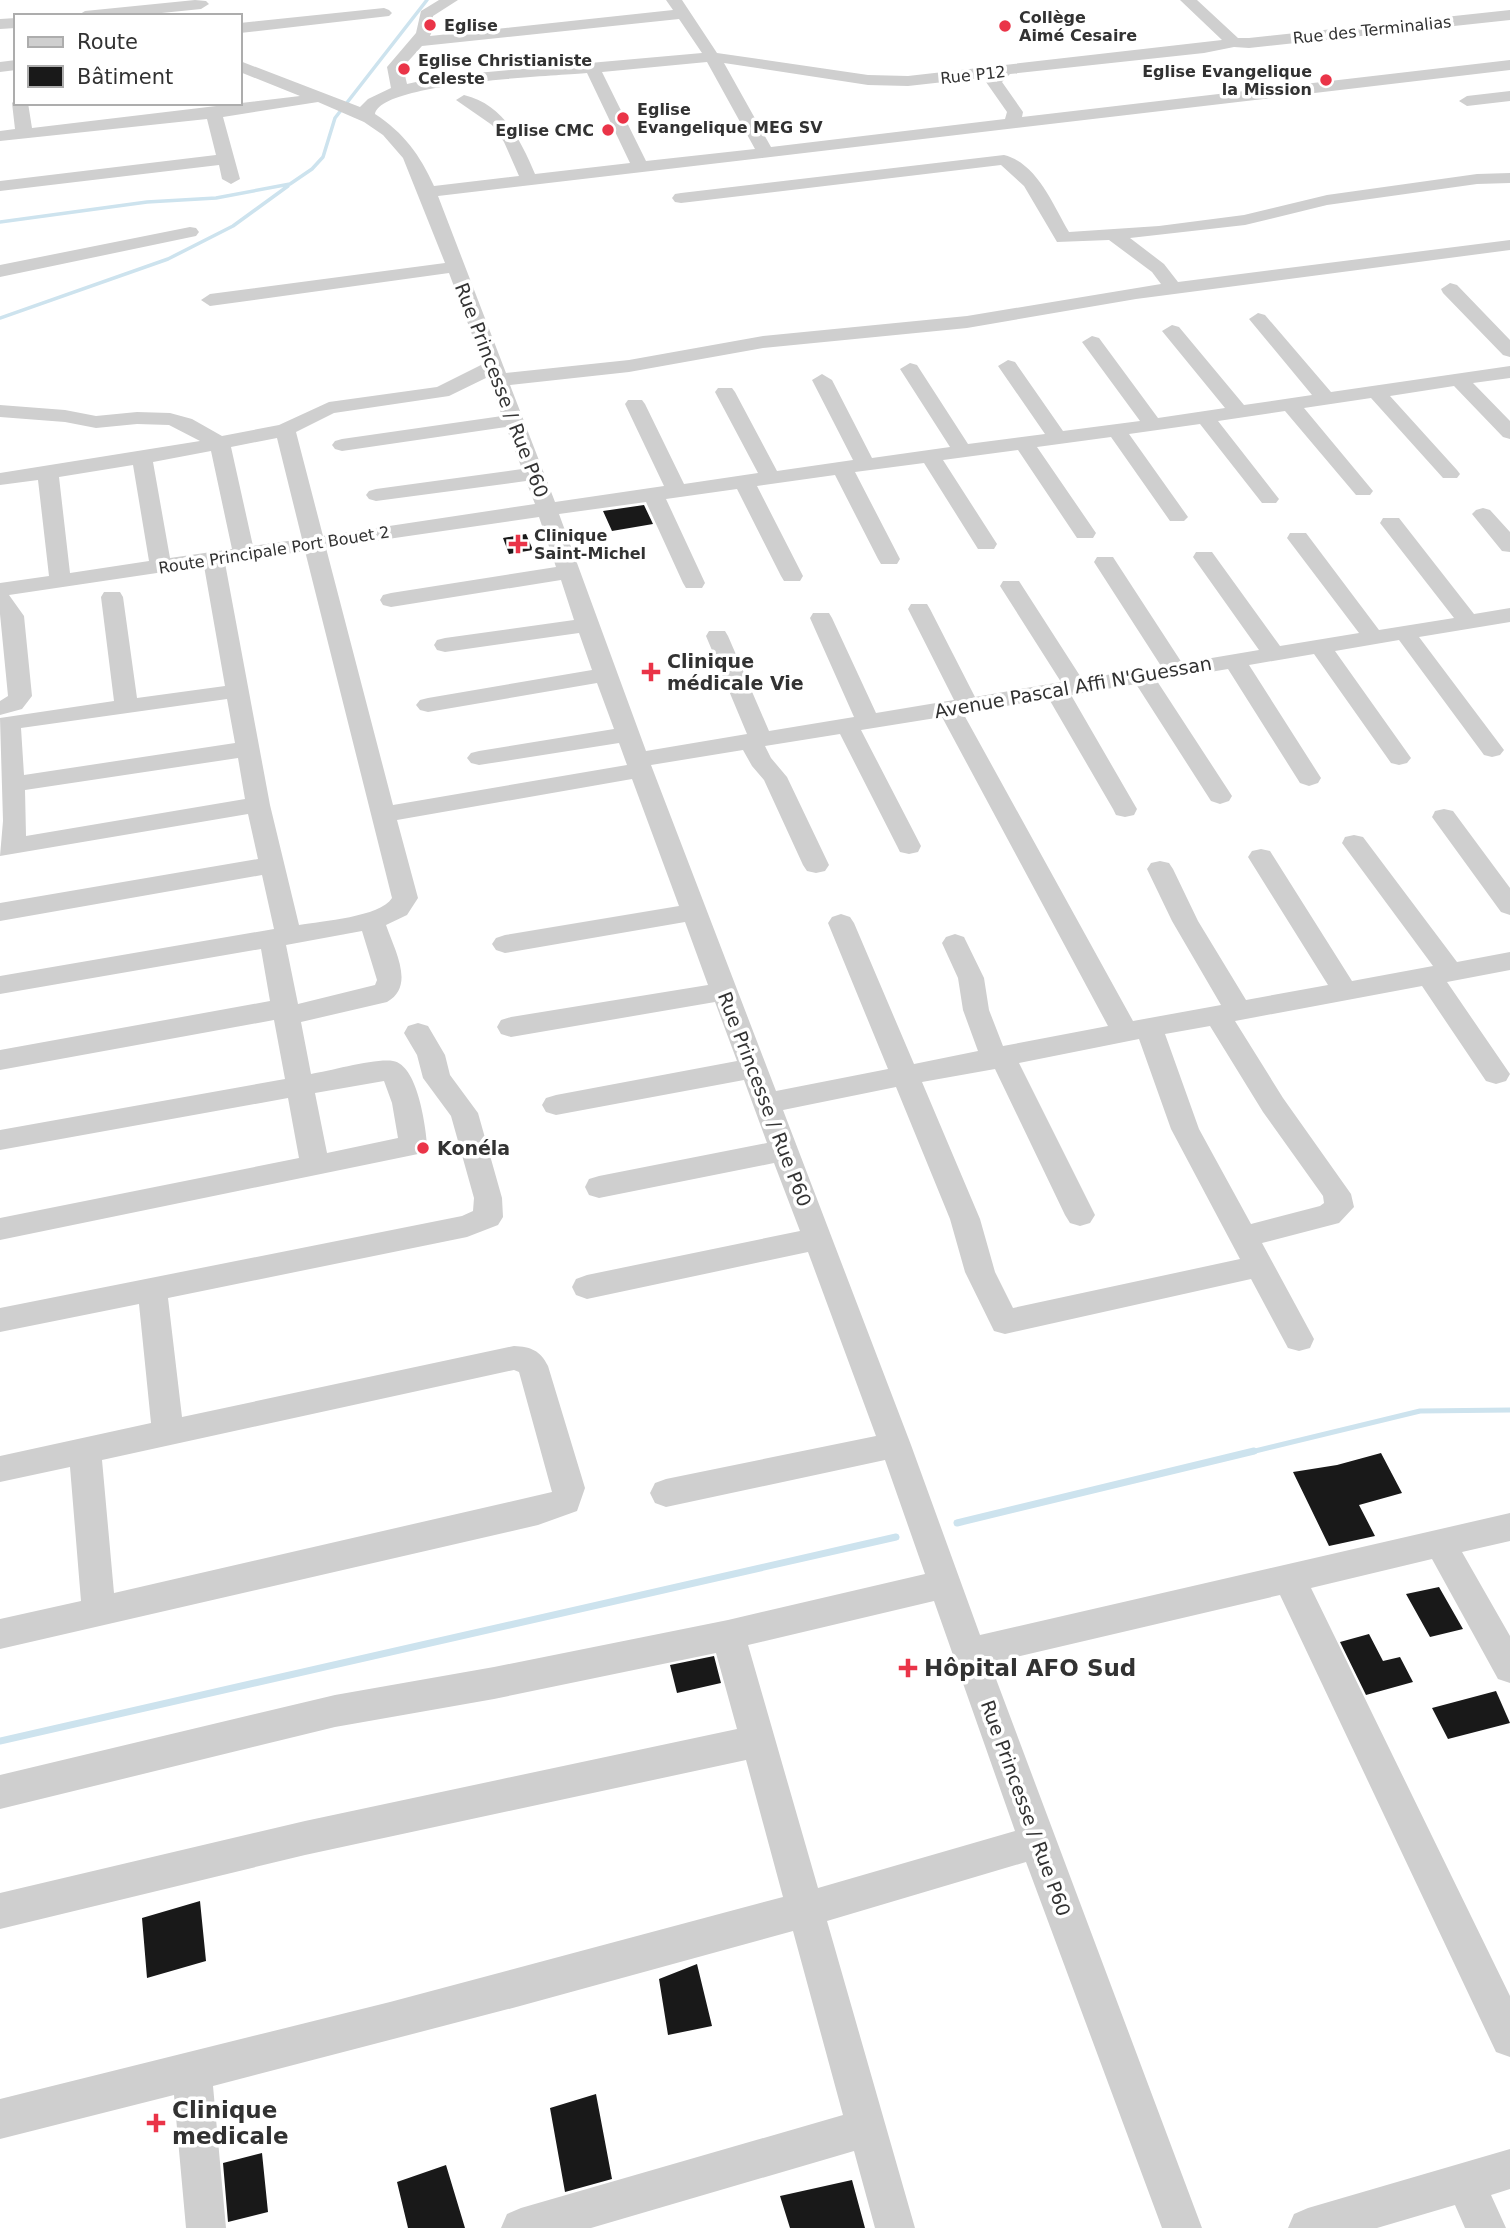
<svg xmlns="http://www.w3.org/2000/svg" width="1510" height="2228" viewBox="0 0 1510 2228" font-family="'DejaVu Sans',sans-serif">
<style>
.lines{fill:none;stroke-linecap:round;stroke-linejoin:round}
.stream-far2{stroke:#cde3ee;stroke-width:3.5}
.stream-far1{stroke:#cde3ee;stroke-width:5}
.stream{stroke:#cde3ee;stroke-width:7}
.building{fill:#191919}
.minor{fill:#cfcfcf;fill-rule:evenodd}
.poi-dot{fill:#ea3448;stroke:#fff;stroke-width:2.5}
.labels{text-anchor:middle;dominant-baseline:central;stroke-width:7;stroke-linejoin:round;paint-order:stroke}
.far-poi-label{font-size:16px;font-weight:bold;fill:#323232;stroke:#fff;text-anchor:start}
.far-street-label{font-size:16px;fill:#323232;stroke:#fff}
.street-label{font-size:19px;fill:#323232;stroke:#fff}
.poi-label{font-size:19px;font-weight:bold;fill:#323232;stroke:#fff;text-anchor:start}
.near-poi-label{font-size:23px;font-weight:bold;fill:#323232;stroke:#fff;text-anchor:start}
</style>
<rect width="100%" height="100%" fill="#fff"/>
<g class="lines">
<path class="stream-far2" d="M0,222L147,202L216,198L290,184L312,169L323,157L335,118L427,0
M0,318L168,259L233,226L288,186"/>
<path class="stream-far1" d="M1247,1453L1420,1411L1510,1410"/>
<path class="stream" d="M957,1523L1254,1451
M0,1741L896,1537"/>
</g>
<path class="building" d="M644,505L653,524L612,531L603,511Z
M526,534L533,550L509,554L503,538Z
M1381,1453L1402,1493L1359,1505L1375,1536L1329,1546L1293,1472L1337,1465Z
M1439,1587L1463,1629L1430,1637L1406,1594Z
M1369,1634L1383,1661L1400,1657L1413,1682L1366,1695L1340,1642Z
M714,1656L721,1683L677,1693L670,1665Z
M1496,1691L1510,1723L1448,1739L1432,1708Z
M200,1901L206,1961L147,1978L142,1918Z
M697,1964L712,2026L668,2035L659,1979Z
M596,2094L612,2179L565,2192L550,2108Z
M262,2153L268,2212L228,2222L223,2163Z
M446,2165L465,2228H408L397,2182Z
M852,2180L865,2228H790L780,2196Z"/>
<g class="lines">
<path class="minor" d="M195,0L206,1L209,4L201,9L132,16H77L85,11Z
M439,0H458L433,16V29L430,36L673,10L666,0H682L717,53L868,75L908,76L1222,40L1180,0H1197L1238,38H1249L1510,10V20L1249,48L1234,47L1204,53L1010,74L1002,82L1023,112L1022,117L1510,60V70L438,196L506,373L629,360L763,336L967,316L1161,284L1152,272L1109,240L1057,242L1024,186L1001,165L681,203L675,202L672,198L675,194L681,193L1004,155C1037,163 1053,205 1069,232L1159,226L1244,215L1327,195L1477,174L1510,173V183L1477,184L1327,205L1245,225L1130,238L1164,264L1178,282L1510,240V250L1136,299L967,328L763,348L629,372L510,385L555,502L664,486L625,404L628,400H642L645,404L684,484L758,473L715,392L718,388H732L735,392L777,471L853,460L812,380L822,374L832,380L872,458L950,447L900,369L910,363L917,365L968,444L1045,434L998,366L1008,360L1015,362L1063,431L1140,421L1082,342L1092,336L1099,338L1158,418L1225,408L1162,331L1172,325L1179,327L1244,405L1312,395L1249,319L1258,313L1265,315L1331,392L1510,366V378L1473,383L1510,421V439L1503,437L1454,386L1390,396L1457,470L1460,474L1457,478H1443L1371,398L1304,408L1373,491L1370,495H1356L1285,411L1218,421L1279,499L1276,503H1262L1200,424L1129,434L1188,517L1184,521H1170L1111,437L1037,447L1096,533L1093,538H1077L1018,450L943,460L997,544L994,549H978L924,463L855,472L900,559L897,564H881L878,559L835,475L757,486L803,576L800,581H784L781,576L737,489L666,499L705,583L702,588H686L683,583L646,502L559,514L646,751L747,734L706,636L709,631H725L728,636L769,731L854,717L810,618L813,613H829L832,618L876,713L954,700L908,609L911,604H927L930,609L975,697L1061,682L1000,586L1003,581H1019L1082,679L1161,666L1094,562L1097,557H1113L1182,663L1259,650L1193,557L1196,552H1212L1280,646L1359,633L1287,538L1290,533H1306L1379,630L1454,618L1380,523L1383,518H1399L1474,614L1510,608V622L1419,637L1504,750L1500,755L1492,757L1484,755L1399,640L1335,651L1411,758L1407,763L1399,765L1391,763L1314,654L1249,665L1321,778L1318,783L1309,786L1300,783L1228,669L1157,681L1232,796L1229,801L1220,804L1211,801L1136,684L1071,695L1137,809L1134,815L1125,817L1116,815L1113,809L1049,699L963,713L1133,1021L1221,1005L1172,921L1147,869L1151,863L1160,861L1169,863L1173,869L1198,921L1246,1000L1328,985L1248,857L1252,851L1261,849L1270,851L1352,981L1433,966L1342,843L1345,837L1354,835L1363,837L1457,962L1510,952V970L1447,982L1510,1074L1506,1081L1496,1084L1486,1081L1422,986L1235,1021L1283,1098L1351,1194L1354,1207L1339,1223L1262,1243L1314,1339L1310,1348L1299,1351L1288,1348L1251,1279L1005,1334L994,1331L965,1272L950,1219L896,1087L783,1110L911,1445L980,1635L1510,1513V1541L1462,1552L1510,1636V1683L1498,1679L1432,1559L1311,1588L1510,1996V2057L1496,2052L1280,1595L990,1663L1202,2228H1162L1026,1862L827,1921L915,2228H875L854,2151L591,2228H501L507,2214L521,2208L843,2115L793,1931L520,2006L213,2086L226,2228H186L174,2095L0,2139V2099L390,2002L783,1897L746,1760L305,1855L0,1929V1893L305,1821L737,1729L716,1653L494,1699L335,1727L0,1809V1775L335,1695L494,1667L728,1620L925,1574L885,1460L666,1507L655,1503L650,1493L655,1483L666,1479L876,1436L808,1252L587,1299L576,1295L572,1287L576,1279L587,1275L800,1231L774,1163L599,1198L589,1195L585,1187L589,1179L599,1176L767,1143L744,1080L556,1115L546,1112L542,1105L546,1098L556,1095L737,1061L715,1002L511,1037L501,1034L497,1027L501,1020L511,1017L708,985L685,922L505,953L496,950L492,944L496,938L505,935L679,906L632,779L397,820L418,898L407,915L386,925C394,949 416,986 387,1002L301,1022L311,1074C330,1071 376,1058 393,1061C417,1065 425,1122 427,1143L418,1154L0,1240V1218L299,1158L288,1098L0,1150V1130L285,1079L274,1020L0,1070V1050L270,1001L261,949L0,994V976L274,929L262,875L0,921V903L258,859L248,814L0,856L3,821L0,718L114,701L101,597L104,592H120L123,597L137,698L225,686L204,566L9,595L24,616L32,696L22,709L0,715V701L8,696L0,614V583L49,576L38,480L0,485V473L200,441L169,425L137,424L96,428L65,422L0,417V405L65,410L96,416L137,412L170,413L192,419L222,436L279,425L329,402L437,387L483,364L449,273L210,306L201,300L210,294L445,263L403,158L383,135L364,122L318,102L223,117L240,179L231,184L222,179L219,165L0,191V181L216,155L207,119L0,141V131L15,129L12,103L16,99V103H28L32,128L300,96L240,72V61L360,107L368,99L391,88L387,67L416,33L421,11ZM679,19L702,53L443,76L407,84L403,67L422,46ZM707,62L755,149L646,161L602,72ZM724,63L868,85L908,86L989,77L986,82L1007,112L1005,119L771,147ZM587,73L630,163L535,174C520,139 504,105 464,95L456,100L492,125L504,142L519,176L434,186C420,155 404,133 375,114C381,82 555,76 587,73ZM488,377L502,416L342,439L335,441L332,445L335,449L342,451L506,427L522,469L376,489L369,491L366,495L369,499L376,501L526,481L535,504L323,536L296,432L334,413L449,396ZM277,438L302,539L253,546L231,447ZM211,451L232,549L170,558L153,462ZM133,465L149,561L70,573L59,477ZM539,517L556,567L391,593L383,595L380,600L383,605L391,607L561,580L574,620L445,638L437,640L434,645L437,650L445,652L579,633L592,670L428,698L420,700L416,705L420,710L428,712L597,683L614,729L479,751L471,753L467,758L471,763L479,765L619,743L627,765L393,805L326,548ZM305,551L392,898C380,917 322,921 299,925L270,805L225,563ZM227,699L235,743L24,775L21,728ZM942,717L1108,1026L1003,1046L989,1010L984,978L964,937L955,934L946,937L942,943L958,978L963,1010L978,1051L914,1064L854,923L850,917L841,914L832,917L828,923L888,1069L776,1091L651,765L743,750L752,766L764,780L803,865L807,871L816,873L825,871L829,865L787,777L771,758L765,746L840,734L897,846L900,852L909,854L918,852L921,846L861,730ZM238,758L245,799L26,836L25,790ZM362,931L377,980L375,985L298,1004L286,945ZM1210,1026L1263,1112L1323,1196L1324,1203L1320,1206L1251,1224L1199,1129L1165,1034ZM1139,1039L1171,1129L1240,1259L1013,1308L995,1272L980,1219L922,1082L995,1069L1065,1215L1070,1223L1080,1226L1090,1223L1095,1215L1019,1063ZM384,1081L392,1103L398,1138L327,1153L315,1093ZM934,1601L1015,1831L818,1888L748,1645Z
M384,8L389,10L392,13L389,16L240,33V23Z
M16,18V28L0,29V19Z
M16,60V70L0,72V62Z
M1510,91V101L1467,106L1459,101L1467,96Z
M190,227L196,228L199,232L196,236L0,277V265Z
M1450,283L1457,285L1510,340V357L1503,355L1443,293L1441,289Z
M1483,508L1490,510L1510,532V552L1502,551L1472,514L1476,510Z
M1444,809L1453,811L1510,888V915L1501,912L1432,817L1435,811Z
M418,1023L428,1026L445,1055L450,1075L478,1113L502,1198L503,1217L498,1225L467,1237L168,1298L182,1417L514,1346C531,1347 540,1350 548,1366L585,1488L577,1511L538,1525L0,1649V1619L81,1601L70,1467L0,1482V1456L151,1423L139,1304L0,1332V1308L462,1216L473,1211L474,1198L451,1116L423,1078L417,1055L404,1033L408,1026ZM514,1370L519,1372L552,1492L114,1593L102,1460Z
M1510,2149V2189L1491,2195L1506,2228H1465L1455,2205L1377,2228H1288L1294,2214L1308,2208Z"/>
</g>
<g class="poi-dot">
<circle cx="430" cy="25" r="7"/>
<circle cx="1005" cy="26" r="7"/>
<circle cx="404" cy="69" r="7"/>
<circle cx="1326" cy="80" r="7"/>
<circle cx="623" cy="118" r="7"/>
<circle cx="608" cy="130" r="7"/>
<path d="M514.5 533.5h7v7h7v7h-7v7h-7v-7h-7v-7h7z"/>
<path d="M647.5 661.5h7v7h7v7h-7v7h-7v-7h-7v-7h7z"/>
<circle cx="423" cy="1148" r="7"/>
<path d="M904.5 1657.5h7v7h7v7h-7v7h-7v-7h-7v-7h7z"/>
<path d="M152.5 2112.5h7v7h7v7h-7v7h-7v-7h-7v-7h7z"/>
</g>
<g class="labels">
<g class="far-poi-label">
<text x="1019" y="17">Collège<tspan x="1019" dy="18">Aimé Cesaire</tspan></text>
<text x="444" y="25">Eglise</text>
<text x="418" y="60">Eglise Christianiste<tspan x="418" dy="18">Celeste</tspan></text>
<text x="1312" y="71" text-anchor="end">Eglise Evangelique<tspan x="1312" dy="18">la Mission</tspan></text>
<text x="637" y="109">Eglise<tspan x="637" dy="18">Evangelique MEG SV</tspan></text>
<text x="594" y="130" text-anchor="end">Eglise CMC</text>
<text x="534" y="535">Clinique<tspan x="534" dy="18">Saint-Michel</tspan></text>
</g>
<g class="far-street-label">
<text transform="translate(1372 30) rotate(-6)">Rue des Terminalias</text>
<text transform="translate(973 75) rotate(-6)">Rue P12</text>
<text transform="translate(274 550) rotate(-9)">Route Principale Port Bouet 2</text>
</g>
<g class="street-label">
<text transform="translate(502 390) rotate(69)">Rue Princesse / Rue P60</text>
<text transform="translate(1073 687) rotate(-10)">Avenue Pascal Affi N'Guessan</text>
<text transform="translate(765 1099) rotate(69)">Rue Princesse / Rue P60</text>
<text transform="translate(1026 1808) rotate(70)">Rue Princesse / Rue P60</text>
</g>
<g class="poi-label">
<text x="667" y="661">Clinique<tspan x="667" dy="22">médicale Vie</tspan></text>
<text x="437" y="1148">Konéla</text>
</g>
<g class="near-poi-label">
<text x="924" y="1668">Hôpital AFO Sud</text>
<text x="172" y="2110">Clinique<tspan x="172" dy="26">medicale</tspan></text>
</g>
</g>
<rect x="14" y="14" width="228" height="91" fill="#ffffff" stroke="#adadad" stroke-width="2"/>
<rect x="28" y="37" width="35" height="10" fill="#cfcfcf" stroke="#adadad" stroke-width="2"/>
<text x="77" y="49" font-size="21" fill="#323232">Route</text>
<rect x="28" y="66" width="35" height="21" fill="#191919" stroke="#adadad" stroke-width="2"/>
<text x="77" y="84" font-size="21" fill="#323232">Bâtiment</text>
</svg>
